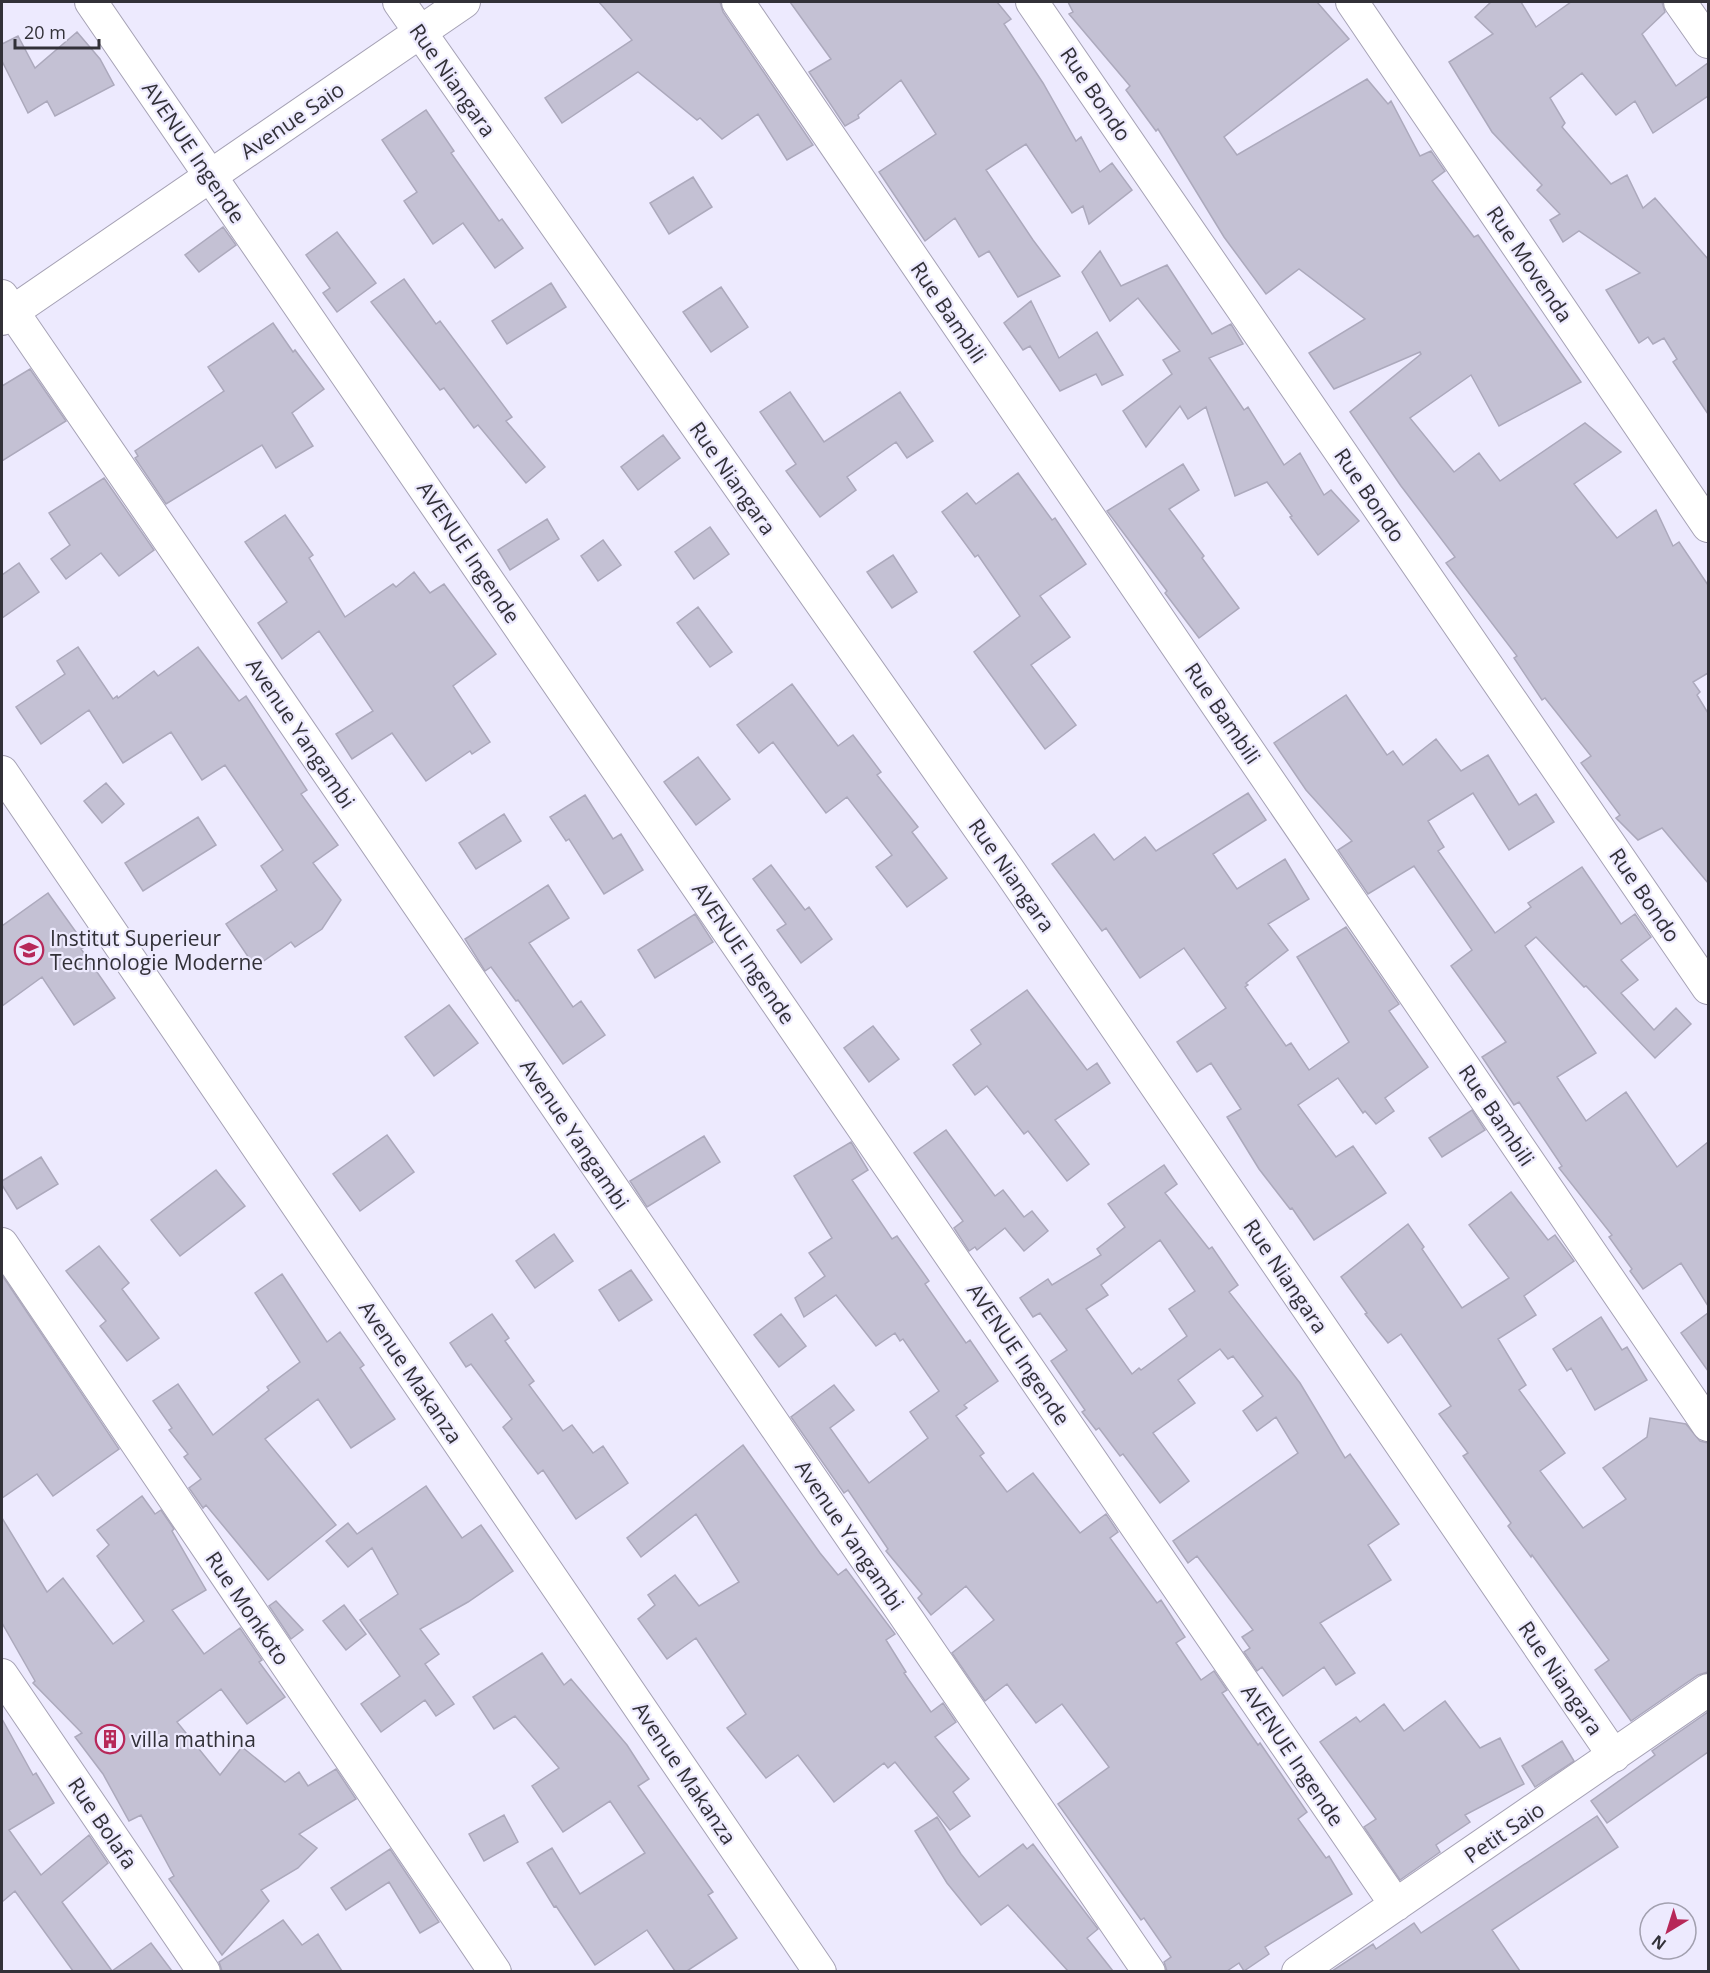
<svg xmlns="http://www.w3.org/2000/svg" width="1710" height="1973" viewBox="0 0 1710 1973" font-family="'Open Sans',sans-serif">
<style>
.building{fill:#c4c1d4;stroke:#aca9bc;stroke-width:1.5;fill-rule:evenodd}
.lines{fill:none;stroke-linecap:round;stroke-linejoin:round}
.minor-casing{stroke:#a6a2b5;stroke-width:34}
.minor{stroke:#fff;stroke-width:32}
.labels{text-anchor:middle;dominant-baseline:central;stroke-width:4.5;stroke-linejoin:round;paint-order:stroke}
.street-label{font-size:21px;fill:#323138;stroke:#edeafe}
.poi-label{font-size:21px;fill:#323138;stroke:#edeafe;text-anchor:start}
</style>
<rect width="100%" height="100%" fill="#edeafe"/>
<path class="building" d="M599,2H720L723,12L813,145L787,160L758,114L722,139L700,118L697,120L638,72L562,123L545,98L632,40Z
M790,2H997L1011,19L1004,24L1043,83L1076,141L1081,137L1100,172L1112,163L1132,190L1089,224L1083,206L1072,213L1026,144L986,170L1033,240L1060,276L1018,297L989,251L979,257L955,218L925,241L879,172L936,134L901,80L858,115L859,118L845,126L809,72L831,59Z
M1068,2H1317L1349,39L1224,137L1237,155L1367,79L1388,104L1391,101L1420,156L1431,151L1445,171L1432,181L1474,237L1478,235L1581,382L1499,426L1471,375L1410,418L1454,472L1479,453L1500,481L1585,423L1621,452L1574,484L1617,538L1656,510L1673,546L1679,542L1708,585V673L1693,682L1700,692L1697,695L1708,713V883L1662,828L1638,840L1616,818L1620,815L1581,763L1591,756L1545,698L1542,700L1514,658L1517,656L1446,563L1455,557L1401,486L1350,412L1421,354L1420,352L1334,389L1309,353L1365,319L1299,269L1266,294L1224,237L1158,129L1156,131L1126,90L1130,86L1069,14L1073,12Z
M1491,2H1521L1536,27L1571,2H1662L1665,12L1642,34L1676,86L1708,63V96L1653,133L1635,101L1616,115L1582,73L1550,98L1565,123L1562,127L1611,184L1627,175L1643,208L1655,198L1708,259V414L1673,362L1677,359L1664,338L1653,344L1648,337L1639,343L1606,290L1640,273L1579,231L1563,242L1550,220L1560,214L1537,190L1542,185L1492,132L1449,62L1493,34L1475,17Z
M77,32L100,59L114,85L55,116L47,101L28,113L2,61V44L18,36L35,68Z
M426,110L454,151L451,153L499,221L502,219L523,248L495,268L463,223L433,244L404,201L417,192L382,140Z
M693,177L712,207L669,234L650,203Z
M223,227L236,245L199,272L185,255Z
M337,232L376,283L337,312L323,293L330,288L306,255Z
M1100,251L1121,286L1167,265L1212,334L1231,324L1243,344L1209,358L1244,410L1248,407L1284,465L1300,453L1324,495L1331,490L1359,521L1318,555L1290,517L1292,516L1267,482L1235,496L1206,407L1188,419L1180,406L1146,447L1123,411L1172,374L1163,360L1180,351L1138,298L1110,321L1082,272Z
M404,279L436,324L440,321L512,417L506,421L545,467L526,483L478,425L474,428L444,388L440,390L371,302Z
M551,283L566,307L507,344L492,321Z
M721,287L748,327L711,352L683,312Z
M1031,301L1059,358L1097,332L1123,375L1102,385L1096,374L1060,391L1030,346L1023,350L1004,323Z
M273,323L293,352L295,350L324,389L292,413L313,446L276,468L262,445L166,504L135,458L138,456L135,451L224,391L208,367Z
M30,369L66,421L2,461V386Z
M790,392L824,442L900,392L933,441L907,458L896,442L847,477L856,490L820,517L786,471L796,464L760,412Z
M663,435L680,458L638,490L621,467Z
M1183,464L1199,490L1169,509L1204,556L1202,558L1239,608L1199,638L1165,593L1167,591L1107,511Z
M1018,473L1052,520L1055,518L1086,564L1040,596L1070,637L1031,665L1076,725L1045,749L974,652L1020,616L978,555L975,557L942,512L967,493L976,504Z
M104,478L154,550L119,576L101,553L66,579L51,559L70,545L49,513Z
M285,515L313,555L309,558L345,617L393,584L396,587L414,572L430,593L444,584L496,654L453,686L490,742L472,754L470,751L426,781L392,733L352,759L336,734L373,711L319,631L282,659L258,623L287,602L245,542Z
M547,519L559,539L510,570L498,550Z
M710,527L729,554L694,579L675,552Z
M603,540L621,565L598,581L581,556Z
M893,555L917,592L892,608L867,572Z
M19,563L39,592L2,618V575Z
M698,607L732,652L710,667L677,623Z
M78,647L113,699L117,696L118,698L154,671L158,676L198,647L239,701L246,696L307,790L301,794L338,845L313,863L341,900L322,929L295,947L291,942L255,967L226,924L277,890L261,866L283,850L225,765L202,780L171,732L123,763L89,710L41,744L16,707L65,674L57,661Z
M792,684L838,746L853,735L881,772L877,775L918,827L912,832L947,878L907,907L876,867L892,855L847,797L826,813L773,742L759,753L737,725Z
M1346,695L1387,755L1393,751L1403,765L1436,739L1461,771L1488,755L1519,805L1536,794L1554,822L1509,850L1473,793L1428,821L1444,847L1438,851L1495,933L1531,907L1528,903L1582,867L1621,924L1635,914L1651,937L1621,960L1638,980L1621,993L1654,1030L1676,1008L1691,1024L1655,1058L1586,986L1584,987L1536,937L1525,946L1596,1053L1557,1077L1586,1121L1626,1092L1677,1167L1708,1142V1306L1681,1263L1643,1289L1630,1271L1632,1269L1609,1237L1612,1235L1559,1168L1562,1166L1519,1102L1514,1105L1482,1057L1506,1042L1451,966L1472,950L1414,866L1368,894L1338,850L1352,841L1306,790L1274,743Z
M698,757L730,799L696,825L664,782Z
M106,783L124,804L102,823L84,801Z
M1248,793L1266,820L1213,854L1237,889L1285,859L1309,899L1268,924L1288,950L1246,983L1248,985L1245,987L1286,1046L1291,1043L1309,1070L1349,1042L1297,957L1346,927L1399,1004L1389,1011L1428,1067L1385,1098L1394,1111L1376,1124L1365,1111L1363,1113L1338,1078L1298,1105L1336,1157L1353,1146L1386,1193L1314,1240L1292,1208L1290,1209L1259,1169L1227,1117L1241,1109L1211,1063L1197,1072L1177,1042L1226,1008L1184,948L1140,978L1106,928L1102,931L1052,864L1094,834L1114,860L1145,837L1156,851Z
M585,795L613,839L621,834L643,870L604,894L569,839L566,841L550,817Z
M504,814L521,841L476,869L459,843Z
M198,817L216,845L143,891L125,863Z
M771,865L805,910L809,907L832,939L801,963L777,930L786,924L753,879Z
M548,885L569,918L529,943L573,1007L581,1001L605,1035L563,1064L518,1000L516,1001L491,967L485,971L465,939Z
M48,893L86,946L81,949L115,998L74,1025L42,977L2,1006V926Z
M695,914L713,942L655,978L638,950Z
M1027,990L1087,1070L1097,1063L1110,1083L1055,1120L1089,1164L1067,1181L1028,1131L1024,1134L987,1086L975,1095L953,1065L981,1044L971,1030Z
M449,1005L478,1043L434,1076L405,1037Z
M873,1026L899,1059L869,1082L844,1048Z
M1472,1110L1485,1130L1442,1157L1429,1138Z
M946,1130L995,1196L1003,1190L1024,1217L1032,1211L1048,1231L1024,1251L1005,1228L977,1250L975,1247L969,1251L954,1228L963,1221L914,1153Z
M387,1135L414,1172L360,1211L333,1174Z
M704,1136L720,1162L647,1207L630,1181Z
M851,1142L868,1170L852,1180L892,1239L897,1236L929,1281L925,1284L966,1343L970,1340L998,1381L964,1405L967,1408L956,1416L984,1453L980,1456L1007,1492L1033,1473L1080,1533L1106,1514L1118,1532L1110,1538L1157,1603L1161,1600L1185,1637L1176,1643L1201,1680L1214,1671L1227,1690L1222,1693L1258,1745L1260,1743L1307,1812L1298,1819L1326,1858L1329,1856L1352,1894L1265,1947L1269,1954L1244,1971L1239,1963L1227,1971H1167L1164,1962L1171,1957L1144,1918L1141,1920L1058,1804L1109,1767L1062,1704L1036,1723L1007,1684L985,1701L952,1653L994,1620L966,1586L931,1615L918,1598L922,1594L886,1551L888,1549L848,1490L844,1493L791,1417L834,1385L854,1410L830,1428L869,1483L928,1438L910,1412L939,1391L903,1339L900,1341L895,1333L876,1346L836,1295L804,1317L795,1298L825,1276L809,1253L832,1238L794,1176Z
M41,1157L58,1184L17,1209L2,1185V1181Z
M1164,1165L1177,1184L1165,1193L1209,1249L1212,1247L1238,1285L1229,1292L1300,1383L1345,1458L1350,1454L1399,1524L1368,1545L1391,1580L1320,1623L1355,1673L1336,1685L1324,1667L1283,1696L1262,1667L1257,1671L1244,1652L1250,1648L1242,1637L1253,1630L1197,1556L1188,1563L1173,1541L1298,1453L1276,1417L1257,1431L1243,1411L1263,1396L1233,1356L1228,1359L1220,1349L1178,1380L1195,1403L1153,1433L1189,1481L1160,1503L1123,1454L1120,1456L1099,1428L1096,1430L1082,1412L1085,1410L1051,1361L1067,1350L1040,1313L1033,1317L1020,1298L1048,1279L1052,1285L1101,1255L1097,1249L1125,1227L1108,1204ZM1160,1240L1195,1291L1169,1309L1187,1336L1141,1370L1139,1368L1132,1374L1086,1309L1108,1295L1101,1285Z
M216,1170L245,1206L180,1256L151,1220Z
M1511,1192L1548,1240L1555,1235L1574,1261L1524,1296L1536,1315L1498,1339L1526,1385L1519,1390L1565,1453L1540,1471L1583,1528L1626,1499L1603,1468L1647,1437L1650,1418L1686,1424L1700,1441L1708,1443V1672L1698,1675L1631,1721L1595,1670L1609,1660L1532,1555L1531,1557L1508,1526L1511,1523L1463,1456L1468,1453L1439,1414L1451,1406L1401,1334L1388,1343L1365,1314L1367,1313L1341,1277L1408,1224L1424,1247L1422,1249L1462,1308L1509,1278L1469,1225Z
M554,1234L573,1261L535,1288L516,1261Z
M99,1246L129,1283L122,1289L159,1338L127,1361L100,1326L106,1321L66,1271Z
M631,1270L652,1300L619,1321L599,1290Z
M282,1274L327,1342L340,1332L364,1365L360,1368L395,1419L351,1448L318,1399L265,1439L336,1525L268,1580L206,1505L203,1508L189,1488L201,1479L184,1457L188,1454L169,1430L172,1428L153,1401L178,1384L213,1435L269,1390L267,1387L300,1362L255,1293Z
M2,1275L119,1449L53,1496L37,1474L2,1498Z
M1708,1313V1371L1681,1333Z
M492,1314L509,1338L505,1341L534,1381L529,1385L563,1431L572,1425L593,1453L603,1446L628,1483L576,1519L543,1470L538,1474L503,1427L512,1419L471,1364L466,1367L450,1343Z
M781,1314L806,1346L779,1367L754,1335Z
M1601,1317L1622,1350L1627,1347L1647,1380L1595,1410L1571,1368L1567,1371L1553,1349Z
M743,1445L820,1553L838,1575L846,1569L895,1634L886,1640L906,1672L904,1673L931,1712L943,1703L956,1722L935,1737L969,1779L953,1792L970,1816L950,1830L895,1762L888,1768L884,1763L834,1802L798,1755L766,1778L727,1728L746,1714L696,1638L667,1659L638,1619L655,1605L648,1595L675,1575L699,1606L739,1582L696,1514L641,1557L627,1538Z
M426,1486L462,1538L481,1525L513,1571L468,1602L420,1629L439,1654L425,1664L454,1704L436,1716L425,1700L381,1732L361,1704L400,1676L360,1620L398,1594L372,1548L348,1567L326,1541L348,1523L357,1534Z
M142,1496L155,1514L161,1510L174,1529L172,1531L206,1590L172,1610L204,1654L240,1628L262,1660L259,1662L285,1697L247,1724L221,1689L177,1722L220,1775L242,1747L285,1782L299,1772L308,1786L336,1769L356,1799L299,1834L317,1848L298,1868L261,1890L269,1901L222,1955L169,1879L174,1876L141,1815L129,1821L103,1774L75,1737L82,1733L33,1683L35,1681L2,1623V1518L47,1592L63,1578L113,1644L144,1621L97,1556L109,1545L97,1530Z
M276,1601L303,1630L291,1639L269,1606Z
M344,1605L366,1634L346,1650L323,1621Z
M542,1653L564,1685L571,1679L627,1745L649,1779L638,1786L713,1892L708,1895L737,1938L687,1971H675L647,1930L595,1965L556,1906L554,1907L527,1863L552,1848L580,1894L645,1853L610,1801L563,1832L532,1786L559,1768L515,1716L494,1729L473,1697Z
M1445,1701L1480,1748L1500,1738L1524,1784L1465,1815L1470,1822L1436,1845L1440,1852L1400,1880L1364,1827L1376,1819L1320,1742L1356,1717L1360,1722L1384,1704L1404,1731Z
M1708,1712V1752L1607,1823L1591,1801L1655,1755L1652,1751Z
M2,1719L33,1775L36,1773L54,1803L9,1830L41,1875L89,1835L108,1863L62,1902L112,1971L151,1943L172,1971H73L15,1891L2,1902Z
M1562,1741L1574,1761L1535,1787L1522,1766Z
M504,1815L518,1842L484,1861L469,1834Z
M1597,1816L1618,1847L1492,1930L1520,1971H1332L1373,1944L1376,1949L1414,1923L1421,1933Z
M937,1817L961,1854L979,1877L1023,1844L1027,1849L1033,1844L1098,1929L1087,1938L1113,1971H1068L1008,1905L981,1925L947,1883L915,1831Z
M390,1849L439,1922L420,1933L389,1882L346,1910L331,1888Z
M283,1920L302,1945L318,1934L342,1971H222L219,1962Z"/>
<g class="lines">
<g class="minor-casing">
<path id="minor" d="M91,2L1396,1905
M399,2L1010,872L1614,1756
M738,2L1708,1425
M1032,2L1708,988
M1352,2L1708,526
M1680,2L1708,42
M2,296L1149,1972
M2,319L464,2
M2,772L820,1972
M2,1244L495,1972
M2,1675L204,1972
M1298,1972L1708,1690"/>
</g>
<use href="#minor" class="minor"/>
</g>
<defs>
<g id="university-ring" transform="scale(1.5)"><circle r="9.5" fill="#edeafe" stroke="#b72859" stroke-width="1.5"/><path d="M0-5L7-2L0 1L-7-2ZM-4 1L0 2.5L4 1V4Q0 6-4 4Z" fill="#b72859"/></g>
<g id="building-ring" transform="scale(1.5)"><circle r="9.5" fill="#edeafe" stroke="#b72859" stroke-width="1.5"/><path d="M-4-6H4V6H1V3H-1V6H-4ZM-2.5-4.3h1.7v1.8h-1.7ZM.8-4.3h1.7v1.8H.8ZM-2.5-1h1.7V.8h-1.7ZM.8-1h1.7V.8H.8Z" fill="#b72859"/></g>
</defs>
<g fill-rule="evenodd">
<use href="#university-ring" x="29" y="950"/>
<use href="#building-ring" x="110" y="1739"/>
</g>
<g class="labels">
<g class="street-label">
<text transform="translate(453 80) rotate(55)">Rue Niangara</text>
<text transform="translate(1096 94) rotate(56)">Rue Bondo</text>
<text transform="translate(292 120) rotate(-34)">Avenue Saio</text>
<text transform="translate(194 152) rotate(56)">AVENUE Ingende</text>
<text transform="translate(1530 264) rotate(56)">Rue Movenda</text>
<text transform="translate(949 312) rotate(56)">Rue Bambili</text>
<text transform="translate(733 478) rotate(55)">Rue Niangara</text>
<text transform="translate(1370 495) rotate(56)">Rue Bondo</text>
<text transform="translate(469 552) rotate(56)">AVENUE Ingende</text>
<text transform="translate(1223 713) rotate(56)">Rue Bambili</text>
<text transform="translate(301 733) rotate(56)">Avenue Yangambi</text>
<text transform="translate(1012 875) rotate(55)">Rue Niangara</text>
<text transform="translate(1645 895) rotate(56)">Rue Bondo</text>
<text transform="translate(744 953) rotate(56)">AVENUE Ingende</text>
<text transform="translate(1497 1115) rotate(56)">Rue Bambili</text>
<text transform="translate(575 1134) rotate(56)">Avenue Yangambi</text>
<text transform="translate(1286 1276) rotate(56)">Rue Niangara</text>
<text transform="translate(1019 1354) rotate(56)">AVENUE Ingende</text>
<text transform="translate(411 1372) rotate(56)">Avenue Makanza</text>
<text transform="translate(850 1535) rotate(56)">Avenue Yangambi</text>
<text transform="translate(248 1608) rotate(56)">Rue Monkoto</text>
<text transform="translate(1561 1678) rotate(56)">Rue Niangara</text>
<text transform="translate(1293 1755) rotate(56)">AVENUE Ingende</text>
<text transform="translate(685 1773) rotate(56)">Avenue Makanza</text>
<text transform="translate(103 1823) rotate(56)">Rue Bolafa</text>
<text transform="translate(1504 1832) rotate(-34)">Petit Saio</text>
</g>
<g class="poi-label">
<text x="50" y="938">Institut Superieur<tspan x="50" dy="24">Technologie Moderne</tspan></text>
<text x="131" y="1739">villa mathina</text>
</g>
</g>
<rect width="1710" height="1973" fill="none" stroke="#323138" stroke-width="6"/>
<g transform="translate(1668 1931) rotate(218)"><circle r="28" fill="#edeafe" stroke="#a2a0af" stroke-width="1.5"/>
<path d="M0-4.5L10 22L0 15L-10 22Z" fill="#b72859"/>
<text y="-9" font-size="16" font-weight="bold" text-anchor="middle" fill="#323138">N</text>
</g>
<path d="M15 39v9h84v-9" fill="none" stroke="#323138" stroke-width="3"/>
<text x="24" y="39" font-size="18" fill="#323138" stroke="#edeafe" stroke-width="4.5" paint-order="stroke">20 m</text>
</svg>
